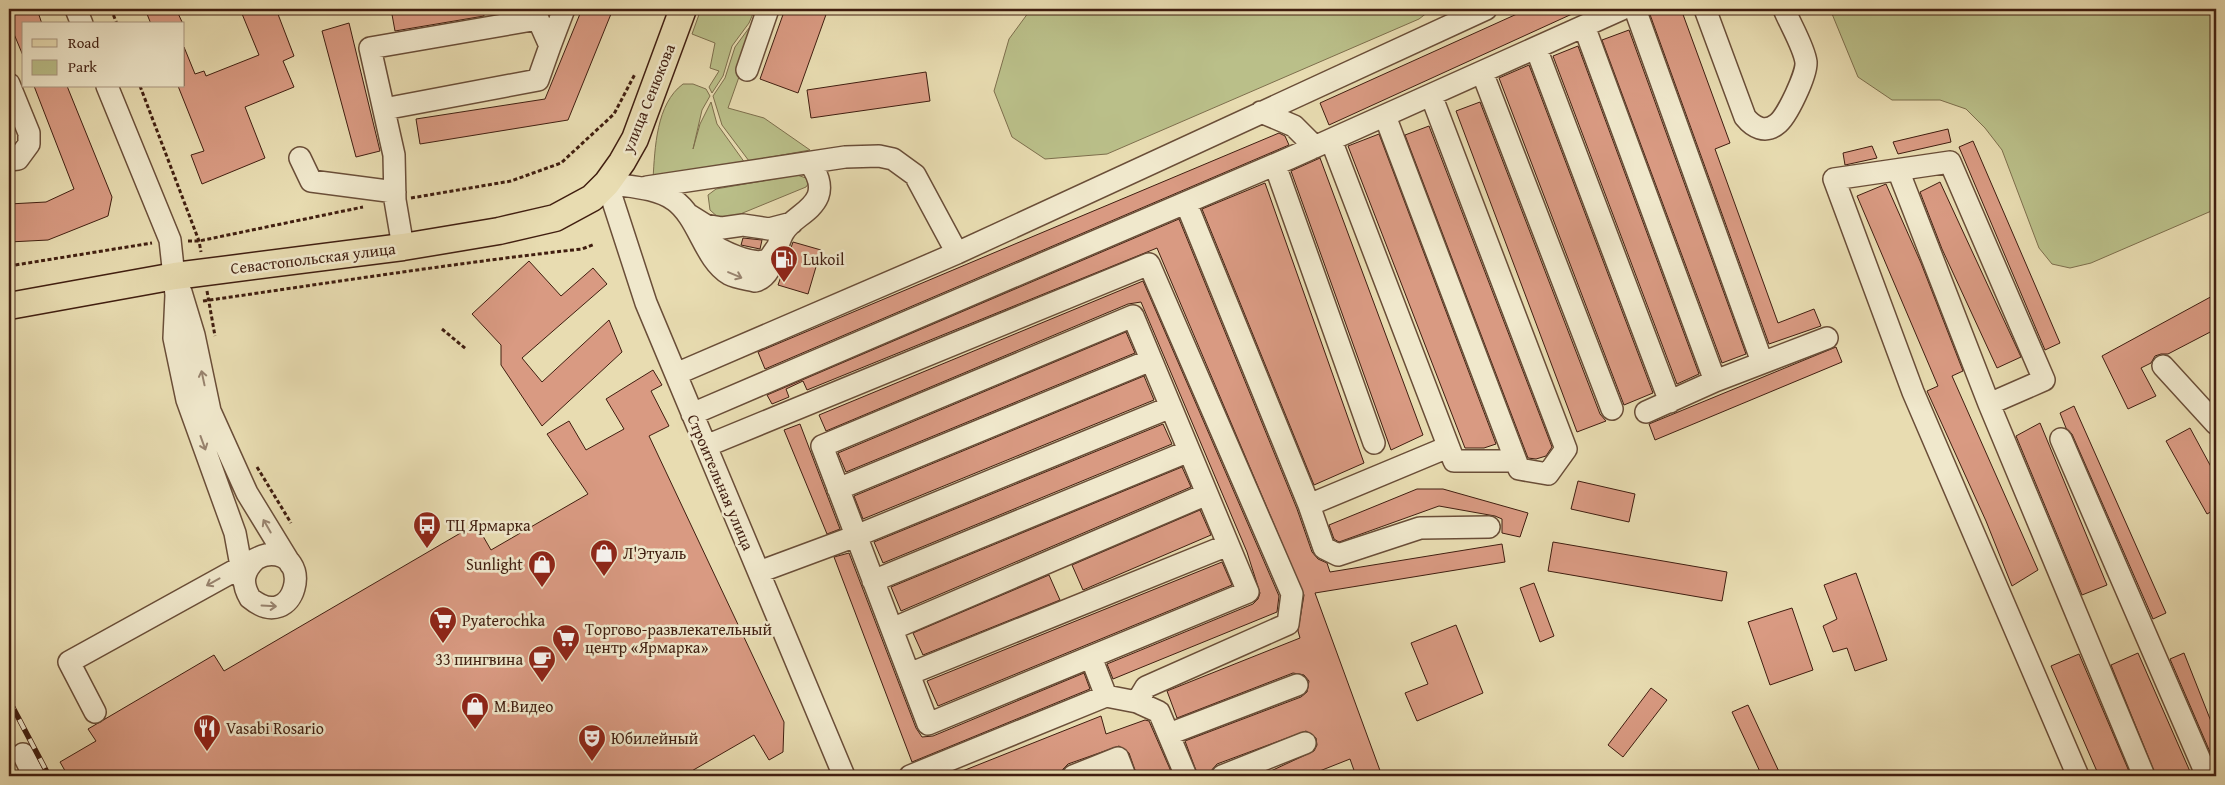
<svg xmlns="http://www.w3.org/2000/svg" width="2225" height="785" viewBox="0 0 2225 785" font-family="'Gentium Book Plus',serif">
<style>
.green{fill:#babf89;stroke:#7d6e4c}
.building{fill:#d99a82;stroke:#401e10}
.lines{fill:none;stroke-linecap:round;stroke-linejoin:round}
.minor-casing{stroke:#6a4e38;stroke-width:24}
.major-casing{stroke:#401e10;stroke-width:29}
.path{stroke:#401e10;stroke-width:3;stroke-dasharray:4 2.5;stroke-linecap:butt}
.minor{stroke:#f0e8cc;stroke-width:21}
.major{stroke:#e8dcb1;stroke-width:26}
.rail-casing{stroke:#401e10;stroke-width:5.5}
.rail{stroke:#f0e8cc;stroke-width:4;stroke-dasharray:11;stroke-linecap:butt}
.oneway{stroke:#98836e}
.labels{text-anchor:middle;dominant-baseline:central;stroke-width:5;stroke-linejoin:round;paint-order:stroke}
.street-label{font-size:16px;fill:#401e10;stroke:#f0e8cc}
.poi-label{font-size:16px;fill:#401e10;stroke:#f0e8cc;text-anchor:start}
</style>
<rect width="100%" height="100%" fill="#e8dcb1"/>
<filter id="stains"><feTurbulence type="fractalNoise" baseFrequency=".004" numOctaves="4"/><feColorMatrix values="0 0 0 0 .2 0 0 0 0 .09 0 0 0 0 .02 0 0 0 .5 -.17"/></filter>
<radialGradient id="worn" r=".72"><stop offset=".6" stop-color="#630" stop-opacity="0"/><stop offset="1" stop-color="#630" stop-opacity=".3"/></radialGradient>
<path class="green" d="M701,9H755L749,23L732,46L723,76L712,93L709,87L719,71L710,68L715,43L692,34Z
M763,9L728,108L764,118L810,150L749,161L722,125L713,96L725,78L735,47Z
M1031,9H1432L1419,19L1107,154L1045,159L1012,137L994,91L1009,39Z
M1830,9H2216V209L2091,263L2070,268L2052,264L2039,248L2002,150L1985,128L1966,109L1940,100H1892L1858,77Z
M683,84H693L706,89L710,96L702,110L693,149L700,124L711,102L717,124L745,163L653,179C655,148 656,104 683,84Z
M797,175L806,178L808,184L806,187L733,217L720,219L710,210L708,195L716,189Z"/>
<path class="building" d="M9,9H37L42,24H24V58L9,22Z
M145,9H176L183,24H151Z
M240,9H276L294,56L283,61L294,87L245,107L265,158L202,184L191,155L204,151L178,86H184V47L195,74L204,71L206,76L259,55Z
M391,9H483L484,16L395,31Z
M582,9H613L568,120L420,144L416,119L545,99Z
M785,9H828L798,93L760,79Z
M1528,9H1583L1329,125L1320,103Z
M1648,9H1681L1730,143L1715,149L1778,323L1814,309L1821,326L1769,344Z
M349,23L380,151L356,157L322,31Z
M1629,30L1746,354L1722,363L1602,40Z
M1578,46L1699,374L1677,384L1553,56Z
M1529,65L1653,393L1624,405L1499,78Z
M926,72L930,101L811,118L807,90Z
M34,86H67L112,197L108,216L48,240L9,242V204L46,202L74,189Z
M1480,102L1600,414L1606,421L1577,432L1456,111Z
M1429,126L1552,447L1546,456L1536,459L1528,458L1405,135Z
M1948,129L1951,142L1898,154L1893,142Z
M1279,133L1285,136L1289,145L765,369L758,352Z
M1379,134L1496,444L1484,448H1465L1348,146Z
M1973,141L2060,343L2045,350L1959,147Z
M1872,146L1877,158L1845,165L1843,153Z
M1320,158L1423,435L1391,450L1291,171Z
M1940,182L2021,357L1997,368L1942,249L1920,192Z
M1265,183L1364,463L1314,485L1202,209Z
M1886,184L1921,263L1963,371L1952,376L2038,570L2012,586L1986,521L1927,391L1938,386L1857,196Z
M1179,219L1297,509L1312,552L1318,559L1327,563L1330,572L1502,544L1505,562L1315,593L1382,776H1356L1350,759L1307,776H1260L1314,751L1317,745L1316,738L1306,731L1217,764L1211,771L1198,776L1185,741L1301,697L1307,692L1309,681L1304,675L1293,673L1177,718L1167,691L1300,638L1298,631L1304,595L1157,248L807,390L803,381L786,389L789,397L772,404L767,395Z
M743,238L762,240L760,249L741,245Z
M793,242L821,250L808,294L778,285Z
M529,261L561,296L593,268L607,284L522,358L542,382L609,320L622,352L542,426L501,365V345L472,314Z
M1143,281L1279,596L1277,612L1113,679L1107,664L1253,604L1258,599L1260,593L1247,552L1141,302L1128,304L826,431L819,415Z
M2216,294V329L2168,354H2161L2155,356L2151,363L2141,368L2156,396L2128,409L2102,356Z
M1126,332L1135,353L846,472L838,453Z
M1836,347L1842,362L1655,440L1649,424Z
M653,370L662,385L651,391L669,426L649,436L784,722L783,752L769,760L754,735L683,776H68L60,762L96,741L88,729L214,655L224,671L476,524L491,550L588,494L547,434L569,421L586,450L624,429L606,399Z
M1144,376L1154,400L863,519L854,496Z
M2074,406L2166,613L2153,619L2072,434L2066,428L2060,413Z
M2040,423L2107,585L2082,595L2016,436Z
M800,424L840,529L827,534L784,430Z
M1163,424L1172,444L883,563L874,542Z
M2190,428L2216,476V509L2207,514L2166,441Z
M1182,467L1191,487L901,611L891,587Z
M1578,481L1635,494L1629,522L1571,509Z
M1417,489H1443L1528,513L1520,537L1502,533V519L1495,516L1439,506L1339,542L1334,539L1329,525Z
M1200,510L1211,535L1083,590L1072,565Z
M1553,542L1727,572L1722,601L1548,571Z
M849,553L916,728L922,737L933,736L1084,673L1090,689L912,762L834,557Z
M1222,562L1232,585L938,706L927,681Z
M1856,573L1887,660L1855,671L1847,648L1833,652L1823,626L1837,619L1824,585Z
M1049,575L1060,600L923,655L913,633Z
M1534,583L1554,636L1540,642L1520,588Z
M1792,608L1813,670L1770,685L1748,622Z
M1456,625L1483,693L1417,721L1405,693L1428,684L1411,643Z
M2138,653L2192,776H2156L2111,665Z
M2184,653L2216,734V766L2170,659Z
M2079,654L2088,675L2131,776H2099L2051,666Z
M1651,688L1667,700L1623,757L1608,745Z
M1748,705L1781,776H1762L1732,712Z
M1101,716L1106,734L1145,720L1149,721L1173,776H1137L1129,753L1119,746L1068,764L1063,769L1061,776H950Z"/>
<g class="lines">
<g class="minor-casing">
<path id="minor" d="M76,9L82,24
M1635,9L1762,362
M1705,9L1745,117C1753,127 1765,134 1777,124C1787,117 1807,74 1806,62C1804,47 1790,24 1784,9
M1584,26L1715,381
M550,46L564,9
M1536,48L1670,402
M747,70L768,9
M1482,72L1612,409
M9,84L29,133V144L18,159L9,160
M107,86L170,240L176,295L174,338L187,400L235,533L244,582
M384,109L538,80L550,46L538,19L370,48L394,155L395,200L403,247
M1261,112L1294,126L1315,147
M1385,116L1519,469L1548,474L1566,449L1431,95
M1331,140L1454,461H1516
M300,158L311,181L395,192
M810,164C817,173 822,185 818,196C811,213 791,218 783,233C775,247 774,276 755,281C747,279 737,278 729,274C704,259 699,218 674,200C655,187 629,187 607,183L646,303L844,776
M1275,165L1374,443
M1898,170L1989,404L2144,776
M647,187L845,157L879,156L893,159L915,175L957,253
M1186,203L1309,505L1448,447
M689,215L705,225L722,228L743,225L769,229L792,223
M705,240C719,250 754,268 769,259L778,246
M181,292L194,335L210,411L247,493L291,565
M1133,316L1248,592L928,724L822,446Z
M2163,366L2216,424
M676,374L957,253L1486,9
M1989,404L2044,380L1950,162L1834,179L1913,392L2078,776
M1646,412L1715,381L1827,338
M692,414L1290,158L1622,9
M2061,439L2207,776
M706,446L1149,264L1292,594L1288,624L1146,687L1137,702
M838,489L1151,360
M1309,505L1324,548L1338,555L1420,528L1489,527
M759,572L856,536L1171,407
M873,581L1189,451
M892,629L1207,494
M1091,657L1106,696
M909,674L1228,545
M95,712L69,662L241,567C249,563 257,557 266,555C316,548 296,636 250,598C241,583 243,571 256,559
M1169,734L1297,685
M23,754L34,776
M910,776L1106,696L1137,702L1159,712L1186,776
M1073,776L1118,758L1125,776
M1222,776L1305,743"/>
</g>
<g class="major-casing">
<path id="major" d="M9,306L175,276L403,247L499,231L555,218L592,198L607,183L622,162L635,139L683,9"/>
</g>
<path class="path" d="M111,9L117,24
M140,86L199,241L201,252
M411,198L511,181L561,163L614,114L635,74
M188,241H199L363,207
M9,266L152,243
M207,291L215,336
M203,301C329,283 455,263 582,249L595,244
M442,329L466,349
M257,467L291,523"/>
<use href="#minor" class="minor"/>
<use href="#major" class="major"/>
<g class="rail-casing">
<path id="rail" d="M9,700L49,776"/>
</g>
<use href="#rail" class="rail"/>
</g>
<defs><path id="oneway-shaft" d="M-6 0H5M1.5-3L5.5 0L1.5 3" fill="none" stroke-width="1.6" stroke-linecap="round" stroke-linejoin="round" transform="scale(1.25)"/></defs>
<g class="oneway">
<use href="#oneway-shaft" transform="translate(735 275) rotate(23)"/>
<use href="#oneway-shaft" transform="translate(203 378) rotate(-102)"/>
<use href="#oneway-shaft" transform="translate(203 443) rotate(70)"/>
<use href="#oneway-shaft" transform="translate(267 526) rotate(-120)"/>
<use href="#oneway-shaft" transform="translate(213 582) rotate(151)"/>
<use href="#oneway-shaft" transform="translate(269 606) rotate(3)"/>
</g>
<defs>
<g id="fuel-pin" transform="scale(1.4375)"><path d="M0 17L-7.5 6A9.5 9.5 0 1 1 7.5 6Z" fill="#8f2418" stroke="#f0e8cc"/><path d="M-5.5-6h7V0h2V4h1.3V-2.5L3-4.5l.8-.8L6-3V5H2.5V1h-1V6h-7ZM-4.2-4.7v3.2H.2V-4.7Z" fill="#fff"/></g>
<g id="bus-pin" transform="scale(1.4375)"><path d="M0 17L-7.5 6A9.5 9.5 0 1 1 7.5 6Z" fill="#8f2418" stroke="#f0e8cc"/><path d="M-5-6H5V4H4V6H2V4H-2V6H-4V4H-5ZM-3.5-4V0h7V-4ZM-3.5 1.2v1.5H-2V1.2ZM2 1.2v1.5H3.5V1.2Z" fill="#fff"/></g>
<g id="shop-pin" transform="scale(1.4375)"><path d="M0 17L-7.5 6A9.5 9.5 0 1 1 7.5 6Z" fill="#8f2418" stroke="#f0e8cc"/><path d="M-5-2.5h2.3a2.7 3.5 0 0 1 5.4 0H5L5.5 6h-11ZM-1.5-2.5h3a1.5 2.3 0 0 0-3 0Z" fill="#fff"/></g>
<g id="supermarket-pin" transform="scale(1.4375)"><path d="M0 17L-7.5 6A9.5 9.5 0 1 1 7.5 6Z" fill="#8f2418" stroke="#f0e8cc"/><path d="M-6-5.5h2.5l.6 2H6L4.5 2H-2.5L-4.4-4H-6ZM-1.5 3.2a1.3 1.3 0 1 0 .1 0ZM3 3.2a1.3 1.3 0 1 0 .1 0Z" fill="#fff"/></g>
<g id="cafe-pin" transform="scale(1.4375)"><path d="M0 17L-7.5 6A9.5 9.5 0 1 1 7.5 6Z" fill="#8f2418" stroke="#f0e8cc"/><path d="M-5.5-4.5H6V0H3Q3 3.5 0 3.5H-2.5Q-5.5 3.5-5.5 0ZM3-3.2v2h1.7v-2ZM-6 4.5H4V6H-6Z" fill="#fff"/></g>
<g id="restaurant-pin" transform="scale(1.4375)"><path d="M0 17L-7.5 6A9.5 9.5 0 1 1 7.5 6Z" fill="#8f2418" stroke="#f0e8cc"/><path d="M-5-6h1v4h1v-4h1v4h1v-4h1v5L-1.5 .5V6h-2V.5L-5-1ZM5-6V6H3V1.5H1.5Q1.5-4 5-6Z" fill="#fff"/></g>
<g id="theatre-pin" transform="scale(1.4375)"><path d="M0 17L-7.5 6A9.5 9.5 0 1 1 7.5 6Z" fill="#8f2418" stroke="#f0e8cc"/><path d="M-5-5.5Q0-4 5-5.5V0Q5 5 0 6Q-5 5-5 0ZM-3.3-2.5H-1v1.5H-3.3ZM1-2.5H3.3v1.5H1ZM-2.8 1Q0 5.5 2.8 1Z" fill="#fff"/></g>
</defs>
<g fill-rule="evenodd">
<use href="#fuel-pin" x="784" y="259"/>
<use href="#bus-pin" x="427" y="525"/>
<use href="#shop-pin" x="604" y="553"/>
<use href="#shop-pin" x="542" y="564"/>
<use href="#supermarket-pin" x="443" y="620"/>
<use href="#supermarket-pin" x="566" y="638"/>
<use href="#cafe-pin" x="542" y="659"/>
<use href="#shop-pin" x="475" y="706"/>
<use href="#restaurant-pin" x="207" y="728"/>
<use href="#theatre-pin" x="592" y="738"/>
</g>
<g class="labels">
<g class="street-label">
<text transform="translate(648 98) rotate(-68)">улица Сенюкова</text>
<text transform="translate(313 258) rotate(-7)">Севастопольская улица</text>
<text transform="translate(721 482) rotate(67)">Строительная улица</text>
</g>
<g class="poi-label">
<text x="803" y="259">Lukoil</text>
<text x="446" y="525">ТЦ Ярмарка</text>
<text x="623" y="553">Л'Этуаль</text>
<text x="523" y="564" text-anchor="end">Sunlight</text>
<text x="462" y="620">Pyaterochka</text>
<text x="585" y="629">Торгово-развлекательный<tspan x="585" dy="18">центр «Ярмарка»</tspan></text>
<text x="523" y="659" text-anchor="end">33 пингвина</text>
<text x="494" y="706">М.Видео</text>
<text x="226" y="728">Vasabi Rosario</text>
<text x="611" y="738">Юбилейный</text>
</g>
</g>
<rect width="2225" height="785" fill="none" stroke="#e8dcb1" stroke-width="30"/>
<rect x="10" y="10" width="2205" height="765" fill="none" stroke="#401e10" stroke-width="2.5"/>
<rect x="15" y="15" width="2195" height="755" fill="none" stroke="#401e10"/>
<rect x="22" y="22" width="162" height="65" fill="#f0e8cc" stroke="#aa9781"/>
<rect x="32" y="39" width="25" height="8" fill="#e8dcb1" stroke="#aa9781"/>
<text x="68" y="48" font-size="15" fill="#401e10">Road</text>
<rect x="32" y="60" width="25" height="15" fill="#babf89" stroke="#aa9781"/>
<text x="68" y="72" font-size="15" fill="#401e10">Park</text>
<rect width="100%" height="100%" filter="url(#stains)"/>
<rect width="100%" height="100%" fill="url(#worn)"/>
</svg>
